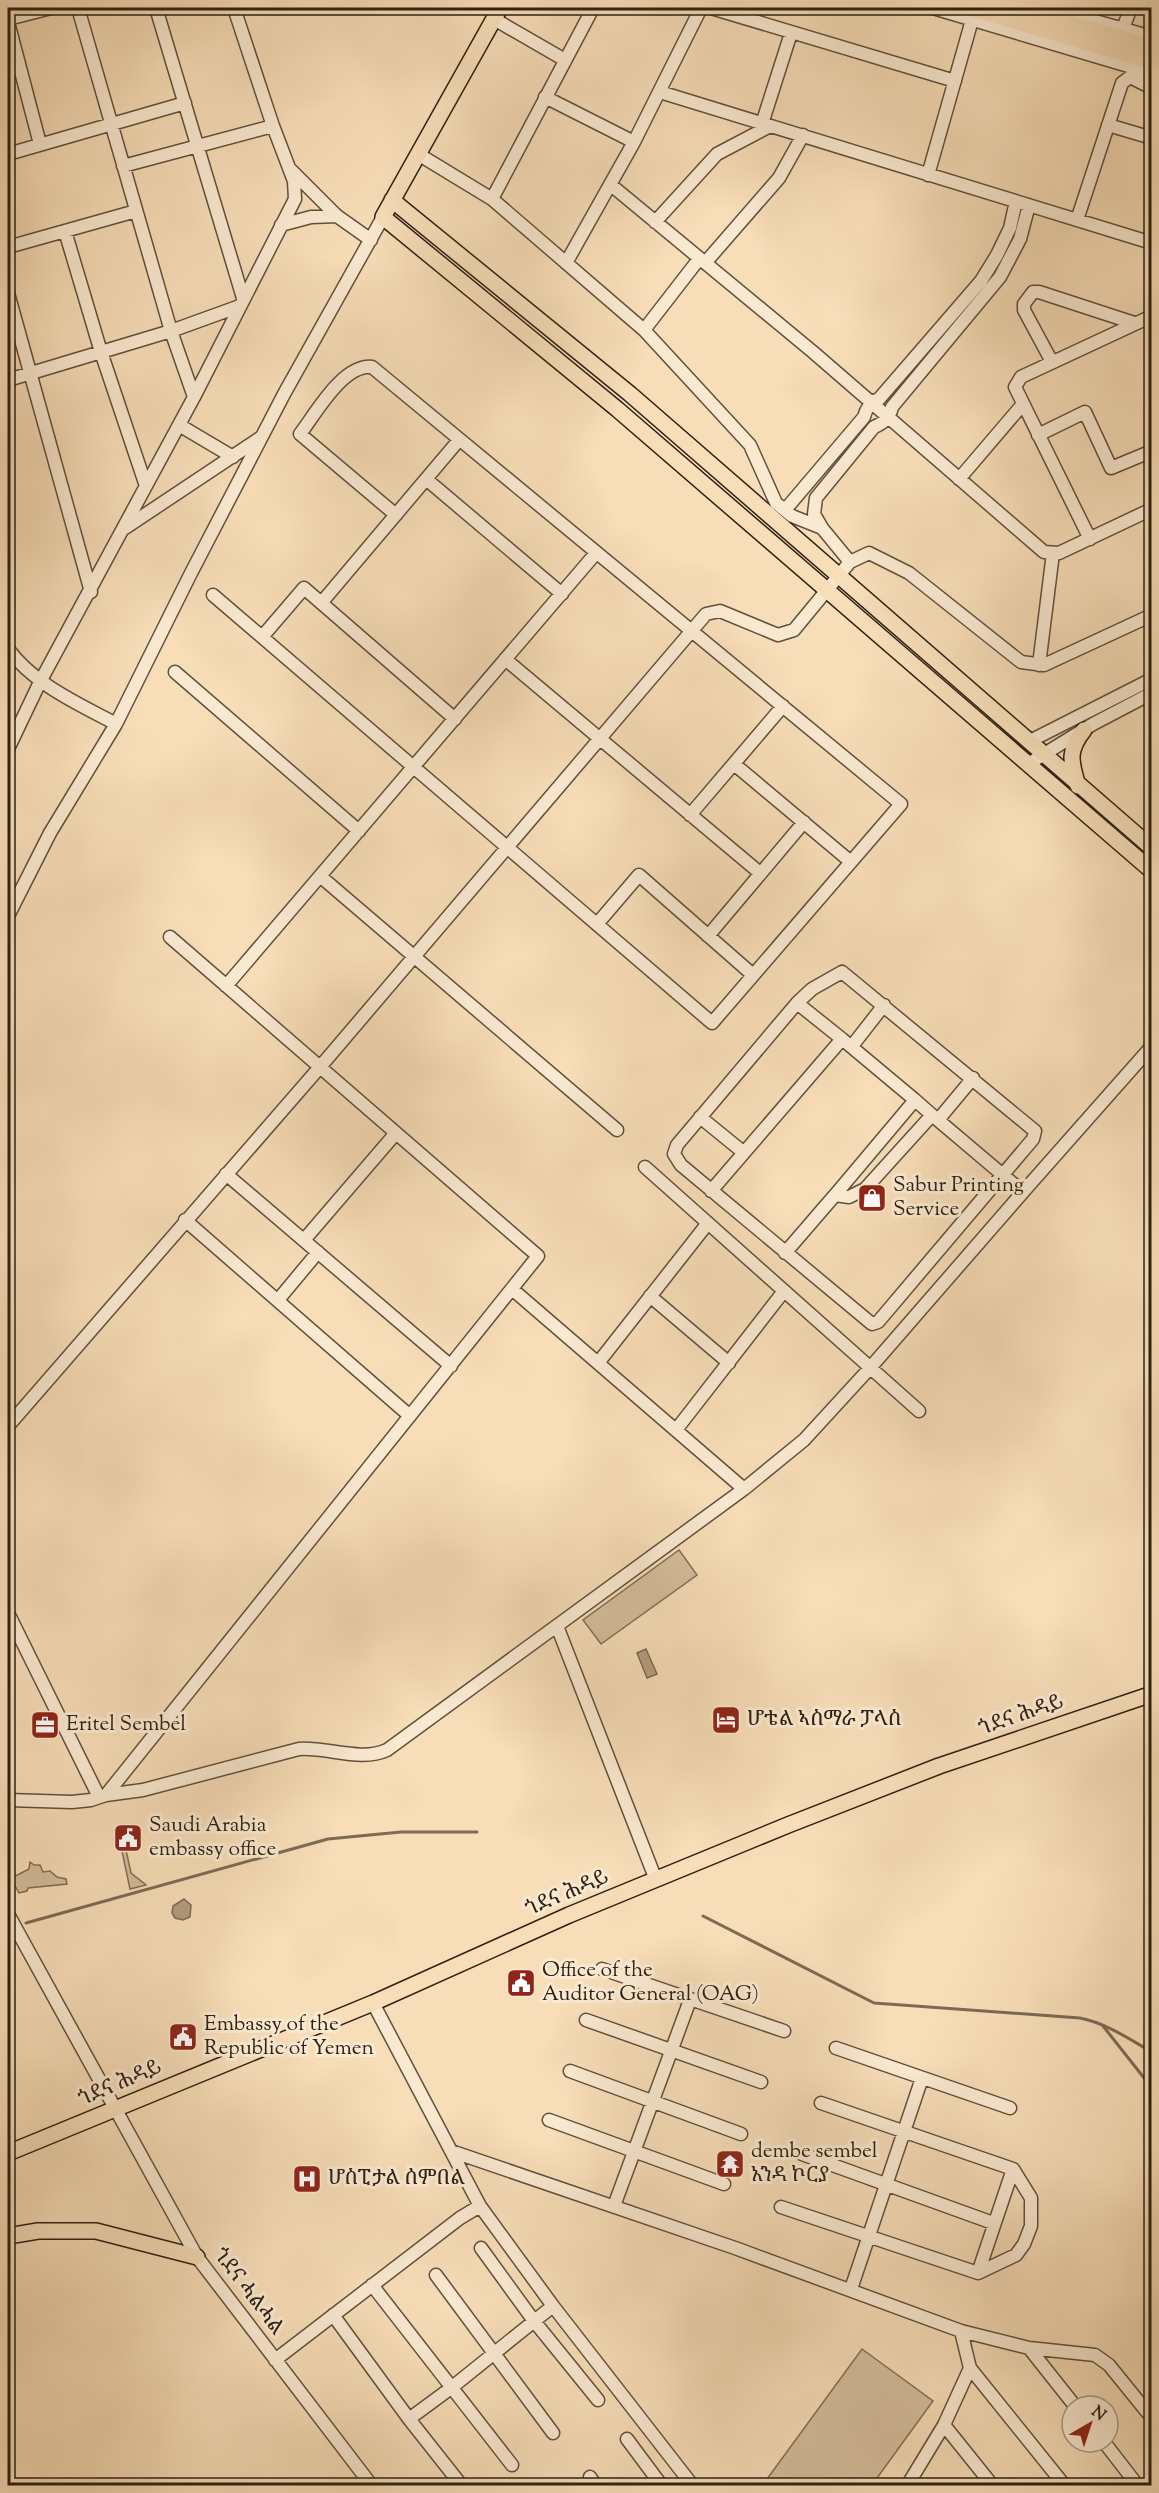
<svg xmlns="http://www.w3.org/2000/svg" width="1159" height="2493" viewBox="0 0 1159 2493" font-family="'Sorts Mill Goudy','Noto Serif Ethiopic',serif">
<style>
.green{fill:#d5bd9c;stroke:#816f58;stroke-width:1.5}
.water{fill:#b29d80;stroke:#7d6b54;stroke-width:1.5}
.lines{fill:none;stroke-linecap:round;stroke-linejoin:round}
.stream{stroke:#7d6b54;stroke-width:3}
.minor-casing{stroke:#60503c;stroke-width:15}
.major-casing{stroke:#2d2113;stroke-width:18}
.minor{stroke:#fae9d1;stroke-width:12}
.major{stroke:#f7ddb8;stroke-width:15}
.labels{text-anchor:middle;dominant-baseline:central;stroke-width:6;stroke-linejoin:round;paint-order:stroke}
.poi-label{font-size:21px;fill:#2d2113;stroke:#fae9d1;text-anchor:start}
.street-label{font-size:21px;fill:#2d2113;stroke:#fae9d1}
</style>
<rect width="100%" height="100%" fill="#f7ddb8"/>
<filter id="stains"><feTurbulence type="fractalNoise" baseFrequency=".00333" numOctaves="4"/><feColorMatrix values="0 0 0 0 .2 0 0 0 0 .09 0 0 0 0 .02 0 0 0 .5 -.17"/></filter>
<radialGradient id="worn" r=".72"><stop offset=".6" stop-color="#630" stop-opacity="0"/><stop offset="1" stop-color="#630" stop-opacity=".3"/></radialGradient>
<path class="green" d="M679,1550L697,1575L601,1644L583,1620Z
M122,1831L125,1835L123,1838L127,1847L126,1850L131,1873L146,1885L130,1889L118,1832Z
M30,1862L34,1865H40L43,1872L50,1871L57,1877L66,1879L67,1884L28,1888L27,1891L19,1893L14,1884L8,1885V1880L29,1869Z
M862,2349L933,2401L872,2485H777L767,2479Z"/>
<path class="water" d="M646,1649L657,1674L647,1678L637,1653Z
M184,1899L191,1905L190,1917L183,1920L175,1918L172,1913L173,1906Z"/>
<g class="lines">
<path class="stream" d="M703,1916L874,2003L1080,2018C1106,2023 1129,2039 1152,2052
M26,1923L328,1839L401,1832H477
M1103,2026L1152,2088"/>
<g class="minor-casing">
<path id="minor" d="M78,8L171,331L194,397
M156,8L243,298
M711,8L955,81
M933,8L1152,73
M1049,8L1152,37
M8,19L51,8
M494,19L565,60
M8,22L40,144
M1123,28L1131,8
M660,92L1152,243
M545,97L634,142
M762,124L791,33
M1108,125L1152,138
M8,154L185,103
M418,154L492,199L644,330L750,445L776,503L792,516L822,528L850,562
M123,166L273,126
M291,170L337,216L371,240
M928,175L972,20
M611,185L813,352L1044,552L1059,553L1152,509
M492,199L593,8
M1077,220L1122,83L1130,77L1152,88
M655,222L717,154L770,126
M281,225L311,217L337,216
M65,231L101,352L146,486
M8,247L136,211
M566,263L634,142L701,8
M705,263L779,178L803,135
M8,293L91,592
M644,330L699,259
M1052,362L1024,310V304L1033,292H1039L1134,323
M8,380L171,331L240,306
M179,425L233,457
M1038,435L1085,412L1111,468L1152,451
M426,479L562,594
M959,479L1023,404
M785,510L864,417C866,409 871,401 879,399L981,281L997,255L1010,228L1016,201
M125,528L260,438
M822,528L814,514L816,498L874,427C884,423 890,417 892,407L1000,277L1020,239L1029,205
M1090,539L1015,387L1021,377L1152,316
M213,595L712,1023L901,804L372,367C343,364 316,413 300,434L396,515
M322,602L459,440
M262,637L304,588L455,719
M8,649C35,685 77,703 116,724
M505,659L760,873
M1039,665L1053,553
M175,672L359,831
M1028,742L1152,679
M8,749L40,682L194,397L295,199L294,181L273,126L234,8
M734,764L851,862
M1028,764L1093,724L1152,693
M690,815L783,706
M320,876L617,1130
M8,916L50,833L116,724L190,575L284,394L383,217
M597,924L639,875L753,975
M708,936L804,822
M842,972L1035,1131L1033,1139L878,1322L872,1324L681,1165L674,1154L677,1145L797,1003L812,989Z
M226,986L596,553
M842,1039L915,1100
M852,1046L884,1005
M700,1117L743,1152
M938,1120L973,1078
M645,1167L919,1411
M226,1174L451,1366
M711,1191L842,1039L797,1003
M835,1195L915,1100L932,1115
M185,1220L410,1416
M304,1240L396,1133
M785,1253L835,1195L849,1197L865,1189L932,1115L1023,1192L1152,1046
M512,1289L744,1489
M650,1296L729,1363
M278,1300L318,1252
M598,1363L708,1223
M8,1426L320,1067L706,614L720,611L778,635L794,630L850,562L869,553L909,573L1021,662L1044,665L1152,615
M676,1430L784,1291
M8,1613L99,1797
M557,1626L656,1880
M106,1795L538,1256L170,937
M8,1800L72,1802L91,1800L106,1795L143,1790L299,1749C328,1747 361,1762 387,1750L744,1489L804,1440L870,1368L1023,1192
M8,1914L197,2257L372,2486
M602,1969L784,2031
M373,2003L480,2206L553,2306L693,2486
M586,2020L761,2082
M836,2048L1010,2108
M570,2071L741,2134
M549,2120L724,2184
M451,2151L735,2248L961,2331L1029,2348L1095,2355L1109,2365L1147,2412
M802,2154L993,2223
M614,2206L690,2000
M781,2207L978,2273L1016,2255L1024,2244L1031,2226V2198L1013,2169L821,2103
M481,2248L534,2321L598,2400
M978,2273L1013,2169
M436,2275L553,2433
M372,2285L512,2465
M851,2289L922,2078
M333,2315L409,2419L462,2486
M1029,2348L1075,2406
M275,2360L460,2218L480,2206
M970,2368L1065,2486
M409,2419L451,2388L553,2306
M944,2425L993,2486
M627,2439L662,2486
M1104,2442L1138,2486
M590,2477L596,2486
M907,2486L944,2425L970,2368L961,2331"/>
</g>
<g class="major-casing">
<path id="major" d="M500,8L383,217L617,409L1152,871
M970,8L1152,62
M1018,8L1152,47
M392,200L630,394L1152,848
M1078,786C1071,762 1067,751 1084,730
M8,2153L373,2003L569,1915L788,1825L939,1766L1152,1694
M8,2236L38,2231H96L197,2257"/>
</g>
<use href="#minor" class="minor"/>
<use href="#major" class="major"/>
</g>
<defs>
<g id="shop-square" transform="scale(1.5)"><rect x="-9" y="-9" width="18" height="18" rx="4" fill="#8f2418" stroke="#fae9d1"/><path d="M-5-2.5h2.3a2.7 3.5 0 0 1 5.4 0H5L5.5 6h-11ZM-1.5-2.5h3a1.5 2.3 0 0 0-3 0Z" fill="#fff"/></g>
<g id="hotel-square" transform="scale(1.5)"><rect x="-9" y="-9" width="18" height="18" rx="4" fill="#8f2418" stroke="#fae9d1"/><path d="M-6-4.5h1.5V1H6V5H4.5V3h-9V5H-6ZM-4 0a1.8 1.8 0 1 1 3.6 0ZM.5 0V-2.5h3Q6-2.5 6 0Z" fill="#fff"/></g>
<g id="office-square" transform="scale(1.5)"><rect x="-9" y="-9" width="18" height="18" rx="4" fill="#8f2418" stroke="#fae9d1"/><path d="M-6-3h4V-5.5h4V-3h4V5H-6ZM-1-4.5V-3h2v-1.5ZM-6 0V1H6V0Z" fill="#fff"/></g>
<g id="civic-square" transform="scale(1.5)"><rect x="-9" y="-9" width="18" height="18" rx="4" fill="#8f2418" stroke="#fae9d1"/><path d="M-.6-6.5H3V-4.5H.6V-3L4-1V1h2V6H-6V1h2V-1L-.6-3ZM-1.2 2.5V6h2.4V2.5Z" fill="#fff"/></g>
<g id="temple-square" transform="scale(1.5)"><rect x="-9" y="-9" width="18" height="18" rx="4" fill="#8f2418" stroke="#fae9d1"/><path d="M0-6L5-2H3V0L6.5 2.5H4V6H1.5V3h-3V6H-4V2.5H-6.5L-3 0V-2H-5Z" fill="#fff"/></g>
<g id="hospital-square" transform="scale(1.5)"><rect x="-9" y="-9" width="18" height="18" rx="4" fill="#8f2418" stroke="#fae9d1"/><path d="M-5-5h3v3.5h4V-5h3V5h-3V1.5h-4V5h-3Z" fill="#fff"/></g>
</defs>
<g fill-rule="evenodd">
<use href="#shop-square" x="872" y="1198"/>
<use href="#hotel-square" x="726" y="1720"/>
<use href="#office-square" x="45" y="1725"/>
<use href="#civic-square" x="128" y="1838"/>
<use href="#civic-square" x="521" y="1983"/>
<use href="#civic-square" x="183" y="2037"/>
<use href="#temple-square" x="730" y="2164"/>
<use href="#hospital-square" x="307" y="2179"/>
</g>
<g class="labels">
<g class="poi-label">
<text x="893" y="1186">Sabur Printing<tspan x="893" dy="24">Service</tspan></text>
<text x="747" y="1720">ሆቴል ኣስማራ ፓላስ</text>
<text x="66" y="1725">Eritel Sembel</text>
<text x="149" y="1826">Saudi Arabia<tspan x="149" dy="24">embassy office</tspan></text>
<text x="542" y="1971">Office of the<tspan x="542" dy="24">Auditor General (OAG)</tspan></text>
<text x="204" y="2025">Embassy of the<tspan x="204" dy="24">Republic of Yemen</tspan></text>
<text x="751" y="2152">dembe sembel<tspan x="751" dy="24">አንዳ ኮርያ</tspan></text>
<text x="328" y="2179">ሆስፒታል ሰምበል</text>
</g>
<g class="street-label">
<text transform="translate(1021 1716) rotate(-19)">ጎደና ሕዳይ</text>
<text transform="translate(567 1894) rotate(-23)">ጎደና ሕዳይ</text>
<text transform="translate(120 2084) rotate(-23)">ጎደና ሕዳይ</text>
<text transform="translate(248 2292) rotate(53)">ጎደና ሓልሓል</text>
</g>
</g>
<rect width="1159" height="2493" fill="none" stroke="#f7ddb8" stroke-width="30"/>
<rect x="9" y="9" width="1141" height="2475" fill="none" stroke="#2d2113" stroke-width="3"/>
<rect x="15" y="15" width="1129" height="2463" fill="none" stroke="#2d2113" stroke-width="1.5"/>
<g transform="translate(1090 2424) rotate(39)"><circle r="28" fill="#fae9d1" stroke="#a89985" stroke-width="1.5"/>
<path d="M0-4.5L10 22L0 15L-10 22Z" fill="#8f2418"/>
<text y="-9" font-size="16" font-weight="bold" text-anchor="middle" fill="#2d2113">N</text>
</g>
<rect width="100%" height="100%" filter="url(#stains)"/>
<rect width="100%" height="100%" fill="url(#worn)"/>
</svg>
